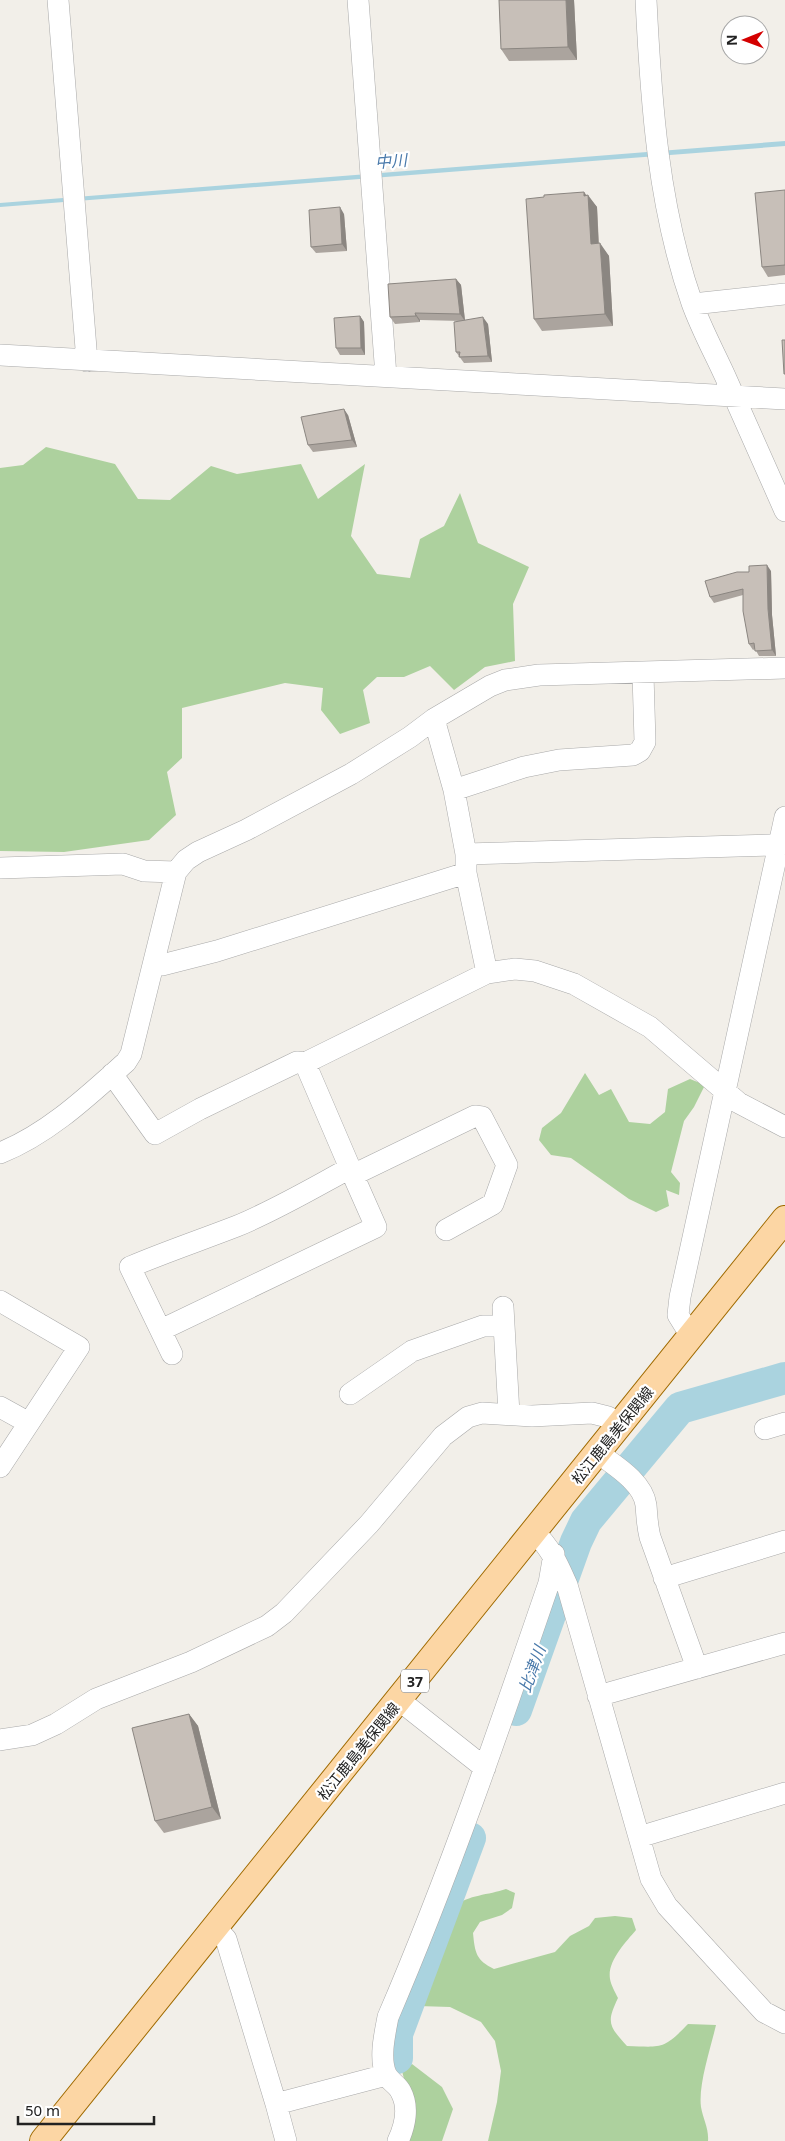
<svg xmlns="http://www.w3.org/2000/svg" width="785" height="2141" viewBox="0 0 785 2141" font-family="'Noto Sans','Noto Sans JP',sans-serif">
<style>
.forest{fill:#add19e}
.water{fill:#aad3df}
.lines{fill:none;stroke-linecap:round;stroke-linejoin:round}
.river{stroke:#aad3df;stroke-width:32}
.minor-casing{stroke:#a9a9a9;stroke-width:22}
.major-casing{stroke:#a06b00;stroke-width:28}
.minor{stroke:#fff;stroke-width:21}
.major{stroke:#fcd6a4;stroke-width:26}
.wall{fill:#aba49e}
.shaded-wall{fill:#8b8681}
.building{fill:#c7bfb8;stroke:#8b8681}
.labels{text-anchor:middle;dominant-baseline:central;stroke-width:4.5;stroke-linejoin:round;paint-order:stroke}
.shield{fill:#fff;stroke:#646464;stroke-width:1}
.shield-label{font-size:14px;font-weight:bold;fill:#222}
.street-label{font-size:15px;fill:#222;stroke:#fff}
.water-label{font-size:16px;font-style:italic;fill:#4a7aab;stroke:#fff}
</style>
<rect width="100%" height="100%" fill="#f2efe9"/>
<path class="forest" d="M46,447L115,464L138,499L170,500L211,466L237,474L301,464L318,499L365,464L351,536L377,574L410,578L420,539L444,526L460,493L478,543L529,567L513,604L515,661L485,667L454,690L430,666L404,677H377L363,690L370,723L340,734L321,710L323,688L285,683L182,708V758L167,772L176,815L149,840L64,852L0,851V468L23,465Z
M585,1073L599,1095L611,1089L629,1122L650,1124L665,1112L668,1089L690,1079L705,1085L694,1107L684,1121L671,1172L680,1183L679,1195L666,1190L669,1206L656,1212L629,1199L571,1158L551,1155L539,1140L542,1128L561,1113Z
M506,1889L515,1893L512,1908L502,1915L480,1922L473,1933C475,1953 476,1960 494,1969L555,1952L570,1936L589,1926L595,1918L615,1916L632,1918L636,1930C626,1942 607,1961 610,1979C611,1985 615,1992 618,1998C606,2023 609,2026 627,2046C662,2047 663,2050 688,2024L716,2025C711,2047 698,2085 701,2107C703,2119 709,2128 708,2141H488L497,2102L501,2071L495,2041L481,2022L450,2007L418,2006L423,1987L456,1906C467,1895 489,1895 506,1889Z
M412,2064L442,2087L453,2109L442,2141H409L412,2110L402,2071Z"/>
<path class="water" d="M785,141V146L0,207V203Z"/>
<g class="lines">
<path class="river" d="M516,1710L576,1542L586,1521L680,1408L785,1378
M397,2058V2034L470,1838"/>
<g class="minor-casing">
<path id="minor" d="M58,0L87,361
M358,0L386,376
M646,0C651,102 658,206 692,303C701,328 714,352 725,376C745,421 765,466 785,511
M693,304L785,294
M0,355L785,399
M434,719L454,790L466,854L770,845L779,846
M454,790L524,767L559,760L633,755L640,751L645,742L643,674
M0,868L123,864L144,871L176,872L186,860L198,852L246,830L351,774L410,737L434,719L490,686L505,680L539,675L785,668
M466,873L487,973
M155,963L162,965L217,951L466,873V854
M112,1074L155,1134L200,1109L297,1062L305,1063
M0,1153C48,1134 88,1096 126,1062L131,1054L176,872
M353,1175L305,1063L487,973L515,969L535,971L574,984L650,1027L739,1103L785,1127
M0,1301L79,1347L0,1467
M503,1307L509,1414
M161,1330L376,1227L353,1175L475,1116L482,1117L507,1165L493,1204L446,1230
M691,1336L678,1315L680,1297L785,817
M172,1354L130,1267C165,1252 201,1240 237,1226C276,1210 313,1188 350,1168
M350,1394L412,1351L483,1326H503
M0,1407L29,1423
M765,1429L785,1423
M598,1453C614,1465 643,1482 646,1505C647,1517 647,1525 650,1537L697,1668
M534,1532C551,1548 558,1565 567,1585L651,1879L667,1906L764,2012L785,2023
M664,1578L785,1541
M598,1696L785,1643
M399,1700L485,1768
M0,1740L32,1735L56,1724L96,1699L191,1662L267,1626L284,1613L369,1524L443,1436L468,1417L482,1413L532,1416L592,1413L608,1417L621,1424
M639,1837L785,1793
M216,1928L226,1939L276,2104L386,2075
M276,2104L286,2141
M398,2141C405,2126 409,2107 401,2092C398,2085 389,2081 386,2074C379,2058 385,2033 388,2017C449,1875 499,1729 549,1583L554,1554"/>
</g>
<g class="major-casing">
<path id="major" d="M43,2141L785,1219"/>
</g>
<use href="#minor" class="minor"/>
<use href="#major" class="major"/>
</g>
<path class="wall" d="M499,0H574L577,60L509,61L501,49Z
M785,190V275L768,277L762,267Z
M584,192L597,207L599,244L609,256L613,326L542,331L534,319L544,197Z
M344,214L347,251L316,253L311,247Z
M456,279L461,285L465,320L488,324L492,362L464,363L456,352L461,321L420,320V322L395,324L390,317Z
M360,316L364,322L365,355H340L336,348Z
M348,415L357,447L313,452L308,445Z
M771,571L772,615L776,656H759L755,649L753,650L749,644L743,595L714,603L710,597Z
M189,1714L198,1726L221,1819L164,1833L155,1821Z"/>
<path class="shaded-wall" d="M566,0H574L577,60L568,47Z
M584,192L588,199V195L597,207L599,256L591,244L584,196Z
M340,207L344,214L347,251L342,244Z
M600,243L609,256L613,326L605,314Z
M456,279L461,285L465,321L460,314Z
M415,313L420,320V322L416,316Z
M360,316L364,322L365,355L361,348Z
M483,317L488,324L492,362L488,356Z
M344,409L348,415L357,447L352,440Z
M767,565L771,571L772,615L776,656L772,650L768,609Z
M189,1714L198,1726L221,1819L212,1807Z"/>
<path class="building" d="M499,0H566L568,47L501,49Z
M785,190V265L762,267L755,193Z
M584,192V196L588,195L591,244L600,243L605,314L534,319L526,199L544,197V195Z
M340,207L342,244L311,247L309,210Z
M456,279L460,314L415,313L416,316L390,317L388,284Z
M360,316L361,348H336L334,318Z
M483,317L488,356L459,357L460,352H456L454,322Z
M782,340H785V374H784Z
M344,409L352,440L308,445L301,417Z
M767,565L768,609L772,650L755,651L754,643L749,644L743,611V589L710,597L705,581L737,572H749V566Z
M189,1714L212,1807L155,1821L132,1728Z"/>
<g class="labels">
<rect class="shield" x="401" y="1669.5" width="28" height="23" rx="4"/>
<g class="shield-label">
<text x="415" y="1681">37</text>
</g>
<g class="street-label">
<text transform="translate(612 1435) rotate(-51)">松江鹿島美保関線</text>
<text transform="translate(358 1751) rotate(-51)">松江鹿島美保関線</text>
</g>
<g class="water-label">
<text transform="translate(391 161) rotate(-5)">中川</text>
<text transform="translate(532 1669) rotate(-70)">比津川</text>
</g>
</g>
<g transform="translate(745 40) rotate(269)"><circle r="24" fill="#ffffff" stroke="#a7a7a7"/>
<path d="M0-4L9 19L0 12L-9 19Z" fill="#d40000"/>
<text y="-8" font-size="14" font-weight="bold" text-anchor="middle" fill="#222222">N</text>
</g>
<path d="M18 2116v8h136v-8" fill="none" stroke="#222222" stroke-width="2.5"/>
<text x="25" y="2116" font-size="15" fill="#222222" stroke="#ffffff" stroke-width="4" paint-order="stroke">50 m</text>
</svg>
